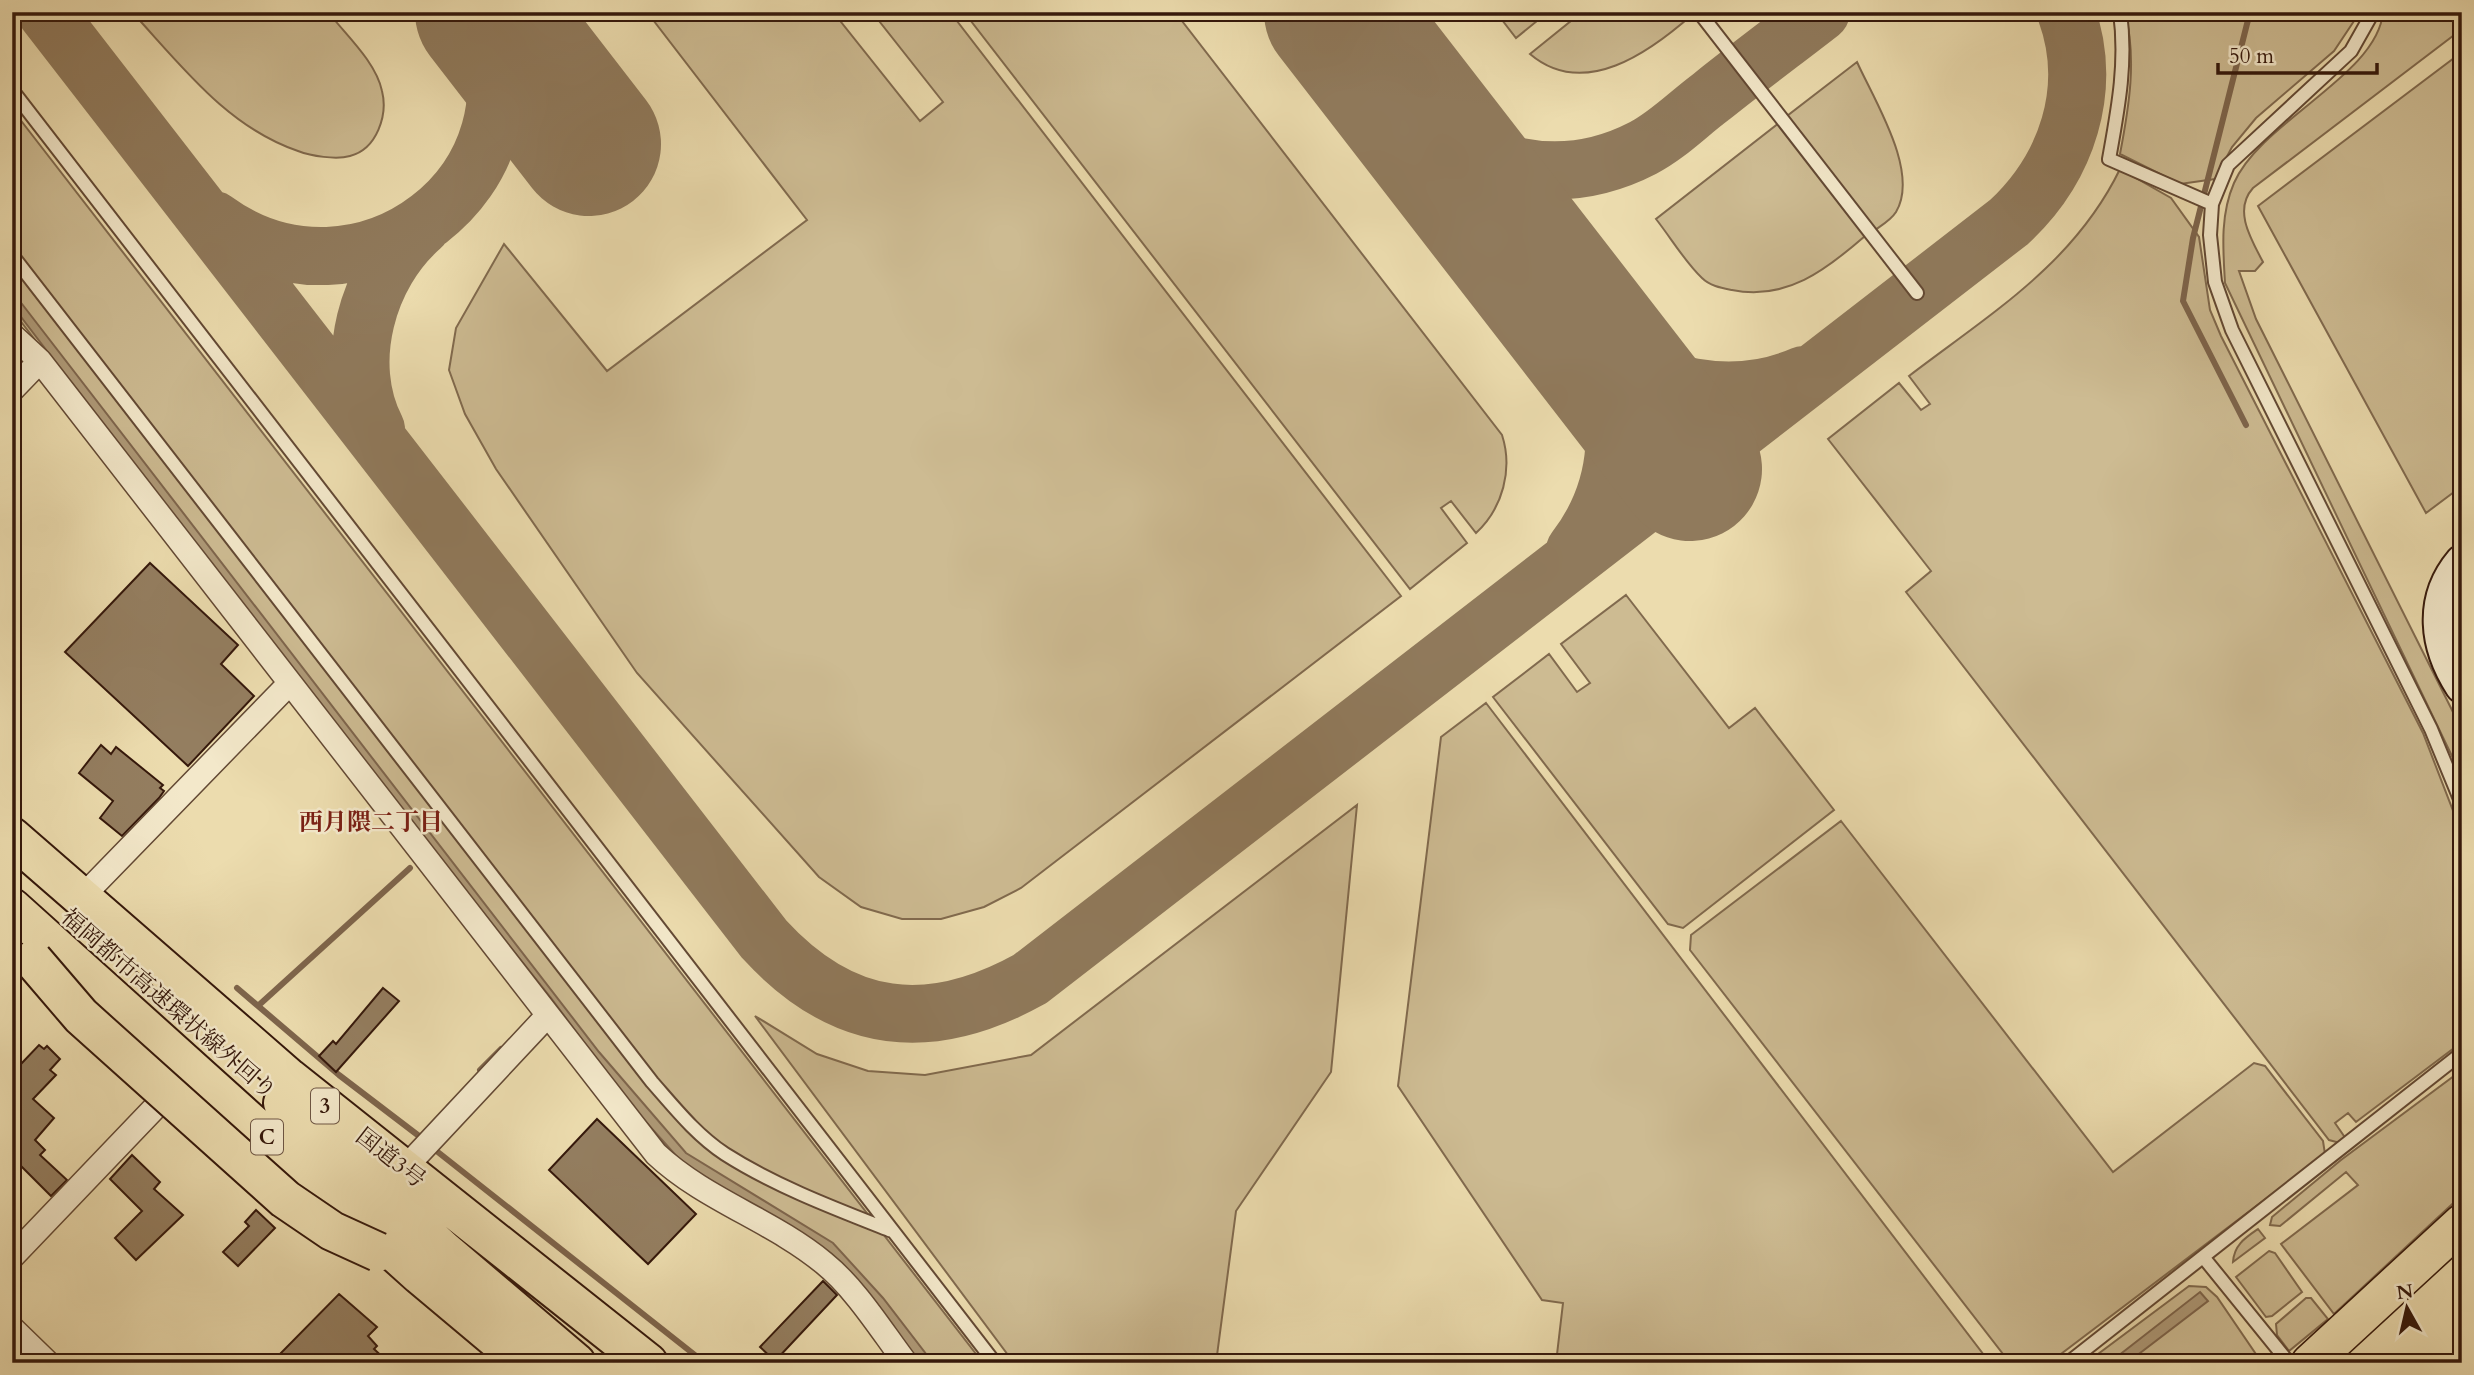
<svg xmlns="http://www.w3.org/2000/svg" width="2474" height="1375" viewBox="0 0 2474 1375" font-family="Cardo,'Noto Serif JP',serif">
<style>
.green{fill:#cdbb92;stroke:#816a4e;stroke-width:2}
.water{fill:#ae9977;stroke:#7e654c;stroke-width:2}
.lines{fill:none;stroke-linecap:round;stroke-linejoin:round}
.stream{stroke:#7e654c;stroke-width:6}
.taxiway{stroke:#907a5c;stroke-width:58}
.runway{stroke:#907a5c;stroke-width:144}
.building{fill:#947e60;stroke:#35180b;stroke-width:2}
.lane-casing{stroke:#634934;stroke-width:16}
.street-casing{stroke:#634934;stroke-width:26}
.secondary-casing{stroke:#35180b;stroke-width:37}
.primary-casing{stroke:#35180b;stroke-width:40}
.highway-casing{stroke:#35180b;stroke-width:42}
.lane{stroke:#f3e8ca;stroke-width:12}
.street{stroke:#f3e8ca;stroke-width:23}
.secondary{stroke:#f3e8ca;stroke-width:33}
.primary{stroke:#ecdcae;stroke-width:37}
.highway{stroke:#ecdcae;stroke-width:38}
.highway-bridge-casing{stroke:#35180b;stroke-width:42;stroke-linecap:butt}
.highway-bridge{stroke:#ecdcae;stroke-width:38}
.labels{text-anchor:middle;dominant-baseline:central;stroke-width:5;stroke-linejoin:round;paint-order:stroke}
.shield{fill:#f3e8ca;stroke:#6e5644;stroke-width:2}
.shield-label{font-size:21px;font-weight:bold;fill:#35180b}
.street-label{font-size:23px;fill:#35180b;stroke:#f3e8ca}
.neighbourhood-label{font-size:24px;font-weight:bold;fill:#7a1f14;stroke:#f3e8ca}
</style>
<rect width="100%" height="100%" fill="#ecdcae"/>
<filter id="stains"><feTurbulence type="fractalNoise" baseFrequency=".00286" numOctaves="4"/><feColorMatrix values="0 0 0 0 .2 0 0 0 0 .09 0 0 0 0 .02 0 0 0 .5 -.17"/></filter>
<radialGradient id="worn" r=".72"><stop offset=".6" stop-color="#630" stop-opacity="0"/><stop offset="1" stop-color="#630" stop-opacity=".3"/></radialGradient>
<path class="green" d="M132,12H328C346,35 376,62 382,91C388,115 377,149 350,156C336,160 311,156 298,151C227,127 181,65 132,12Z
M647,12H833L920,121L943,102L872,12H950L1401,596L1021,888L984,907L941,919H902L861,907L819,877L637,673L496,469L465,414L449,370L456,328L504,244L607,371L807,220Z
M964,12H1175L1502,435C1513,469 1503,508 1476,533L1451,501L1441,508L1467,543L1410,589Z
M1496,12H1548L1516,38Z
M1574,12H1692L1693,14C1650,52 1584,100 1530,54L1577,16Z
M2125,12H2360L2334,51L2256,118L2232,147L2215,179L2180,184L2120,154C2129,107 2137,59 2125,12Z
M2383,12H2462V29L2253,188C2233,210 2251,239 2263,262L2255,271H2239L2256,319L2462,730V777L2225,283C2223,249 2220,215 2234,183C2261,121 2378,75 2383,12Z
M2462,52V486L2426,513L2258,206Z
M1857,62C1874,100 1920,172 1896,212C1891,220 1882,225 1875,230L1787,116Z
M12,109L983,1363H920L875,1305L688,1169L628,1102L551,998L277,654L12,310Z
M1779,123L1865,236C1826,270 1786,301 1732,290C1722,288 1710,286 1702,278C1685,262 1671,238 1656,219Z
M2120,169L2171,198L2199,237L2210,310L2221,336L2423,733L2462,834V1042L2356,1122L2348,1113L2335,1123L2346,1139L2340,1143L2329,1140L1906,592L1931,571L1828,439L1899,383L1921,410L1930,404L1909,376C1990,314 2074,264 2120,169Z
M1626,595L1729,728L1755,708L1834,810L1683,928L1668,924L1493,697L1549,654L1577,692L1590,683L1561,644Z
M1486,703L1990,1363H1556L1563,1303L1542,1300L1398,1086L1441,737Z
M1357,805L1331,1072L1236,1211L1216,1363H1014L755,1016L817,1054L868,1071L925,1075L1031,1055Z
M1841,821L2113,1172L2254,1063L2265,1066L2323,1141L2325,1154L2049,1363H2010L1690,950L1691,935Z
M2462,1070V1195L2334,1314L2281,1244L2358,1185L2346,1172L2280,1226L2270,1225L2272,1217L2341,1160Z
M2258,1229L2265,1238L2233,1262C2234,1245 2245,1238 2258,1229Z
M2269,1251L2275,1253L2302,1292L2272,1316L2266,1317L2236,1277Z
M2189,1286L2206,1287L2217,1297L2262,1363H2086Z
M2306,1298H2311L2328,1319L2289,1351L2277,1335L2276,1324Z"/>
<path class="water" d="M12,291L599,1052L686,1153L833,1243L883,1298L933,1363H920L875,1305L688,1169L628,1102L551,998L277,654L12,305Z
M2200,1292L2208,1301L2127,1363H2109Z"/>
<g class="lines">
<path class="stream" d="M2246,425L2183,301L2193,238L2250,12
M237,988L339,1075L419,1136
M259,1005L410,868
M480,1070L501,1049
M434,1149L705,1363"/>
<path class="taxiway" d="M46,12L764,939C843,1025 929,1035 1030,979L2009,222C2067,168 2094,89 2066,12
M1405,101C1468,168 1558,192 1643,148C1668,135 1688,114 1711,97C1747,68 1785,40 1821,12
M214,220C359,326 554,181 480,12
M1592,342C1652,388 1732,406 1803,375
M376,429C342,363 367,274 421,227
M1575,550C1623,488 1626,411 1592,342"/>
<path class="runway" d="M487,12L589,144
M1336,12L1690,469"/>
</g>
<path class="building" d="M150,563L238,645L221,664L254,696L188,766L65,652Z
M101,745L111,754L116,747L163,785L160,788L164,791L159,798L122,836L100,818L113,801L79,773Z
M383,988L399,1001L336,1072L319,1056L333,1041L336,1044Z
M39,1045L44,1049L47,1046L60,1059L50,1070L56,1075L33,1099L54,1118L35,1140L45,1150L40,1155L67,1180L51,1196L12,1157V1058L20,1065Z
M597,1119L696,1214L648,1264L549,1170Z
M132,1155L160,1182L154,1189L183,1215L136,1260L115,1238L142,1211L110,1179Z
M256,1210L275,1228L238,1266L223,1252L249,1226L245,1222Z
M823,1281L837,1295L775,1361L760,1347Z
M339,1294L377,1327L368,1336L377,1346L374,1349L389,1363H287L279,1355Z"/>
<g class="lines">
<g class="lane-casing">
<path id="lane" d="M1699,12L1917,293
M2120,12C2127,63 2118,109 2109,159L2212,204
M2373,12L2351,51L2228,165L2212,204L2210,235L2215,282L2232,330L2431,729L2462,804
M12,90L995,1363
M12,255L652,1082C674,1107 696,1135 725,1154C775,1186 836,1209 892,1231
M2204,1258L2289,1363
M2068,1363L2462,1053"/>
</g>
<g class="street-casing">
<path id="street" d="M12,335L40,361L656,1154C705,1200 772,1220 824,1263C856,1289 881,1330 906,1363
M12,390L40,361
M82,897L288,685
M404,1169L548,1015
M12,1257L166,1096
M12,1328L48,1363"/>
</g>
<g class="secondary-casing">
<path id="secondary" d="M2462,562C2430,600 2436,646 2462,686"/>
</g>
<g class="primary-casing">
<path id="primary" d="M2310,1363L2462,1223"/>
</g>
<g class="highway-casing">
<path id="highway" d="M12,837L289,1078L648,1363
M12,908L420,1275L525,1363
M283,1103L443,1250L576,1363"/>
</g>
<use href="#lane" class="lane"/>
<use href="#street" class="street"/>
<use href="#secondary" class="secondary"/>
<use href="#primary" class="primary"/>
<use href="#highway" class="highway"/>
<g class="highway-bridge-casing">
<path id="highway-bridge" d="M33,960L81,1016L285,1199L332,1231L378,1252"/>
</g>
<use href="#highway-bridge" class="highway-bridge"/>
</g>
<g class="labels">
<g class="shield">
<rect x="311" y="1088.5" width="28" height="35" rx="5"/>
<rect x="251" y="1119.5" width="32" height="35" rx="5"/>
</g>
<g class="shield-label">
<text x="325" y="1106">3</text>
<text x="267" y="1137">C</text>
</g>
<g class="street-label">
<text transform="translate(169 1004) rotate(41)">福岡都市高速環状線外回り</text>
<text transform="translate(391 1158) rotate(38)">国道3号</text>
</g>
<g class="neighbourhood-label">
<text x="371" y="822">西月隈二丁目</text>
</g>
</g>
<rect width="2474" height="1375" fill="none" stroke="#ecdcae" stroke-width="42"/>
<rect x="14" y="14" width="2446" height="1347" fill="none" stroke="#35180b" stroke-width="3.5"/>
<rect x="21" y="21" width="2432" height="1333" fill="none" stroke="#35180b" stroke-width="2"/>
<g transform="translate(2407 1308) rotate(352)" stroke="#f3e8ca" stroke-width="5" paint-order="stroke">
<path d="M0-5L12 26L0 18L-12 26Z" fill="#35180b"/>
<text y="-10" font-size="19" font-weight="bold" text-anchor="middle" fill="#35180b">N</text>
</g>
<path d="M2218 63v10h159v-10" fill="none" stroke="#35180b" stroke-width="3.5"/>
<text x="2229" y="63" font-size="21" fill="#35180b" stroke="#f3e8ca" stroke-width="5" paint-order="stroke">50 m</text>
<rect width="100%" height="100%" filter="url(#stains)"/>
<rect width="100%" height="100%" fill="url(#worn)"/>
</svg>
